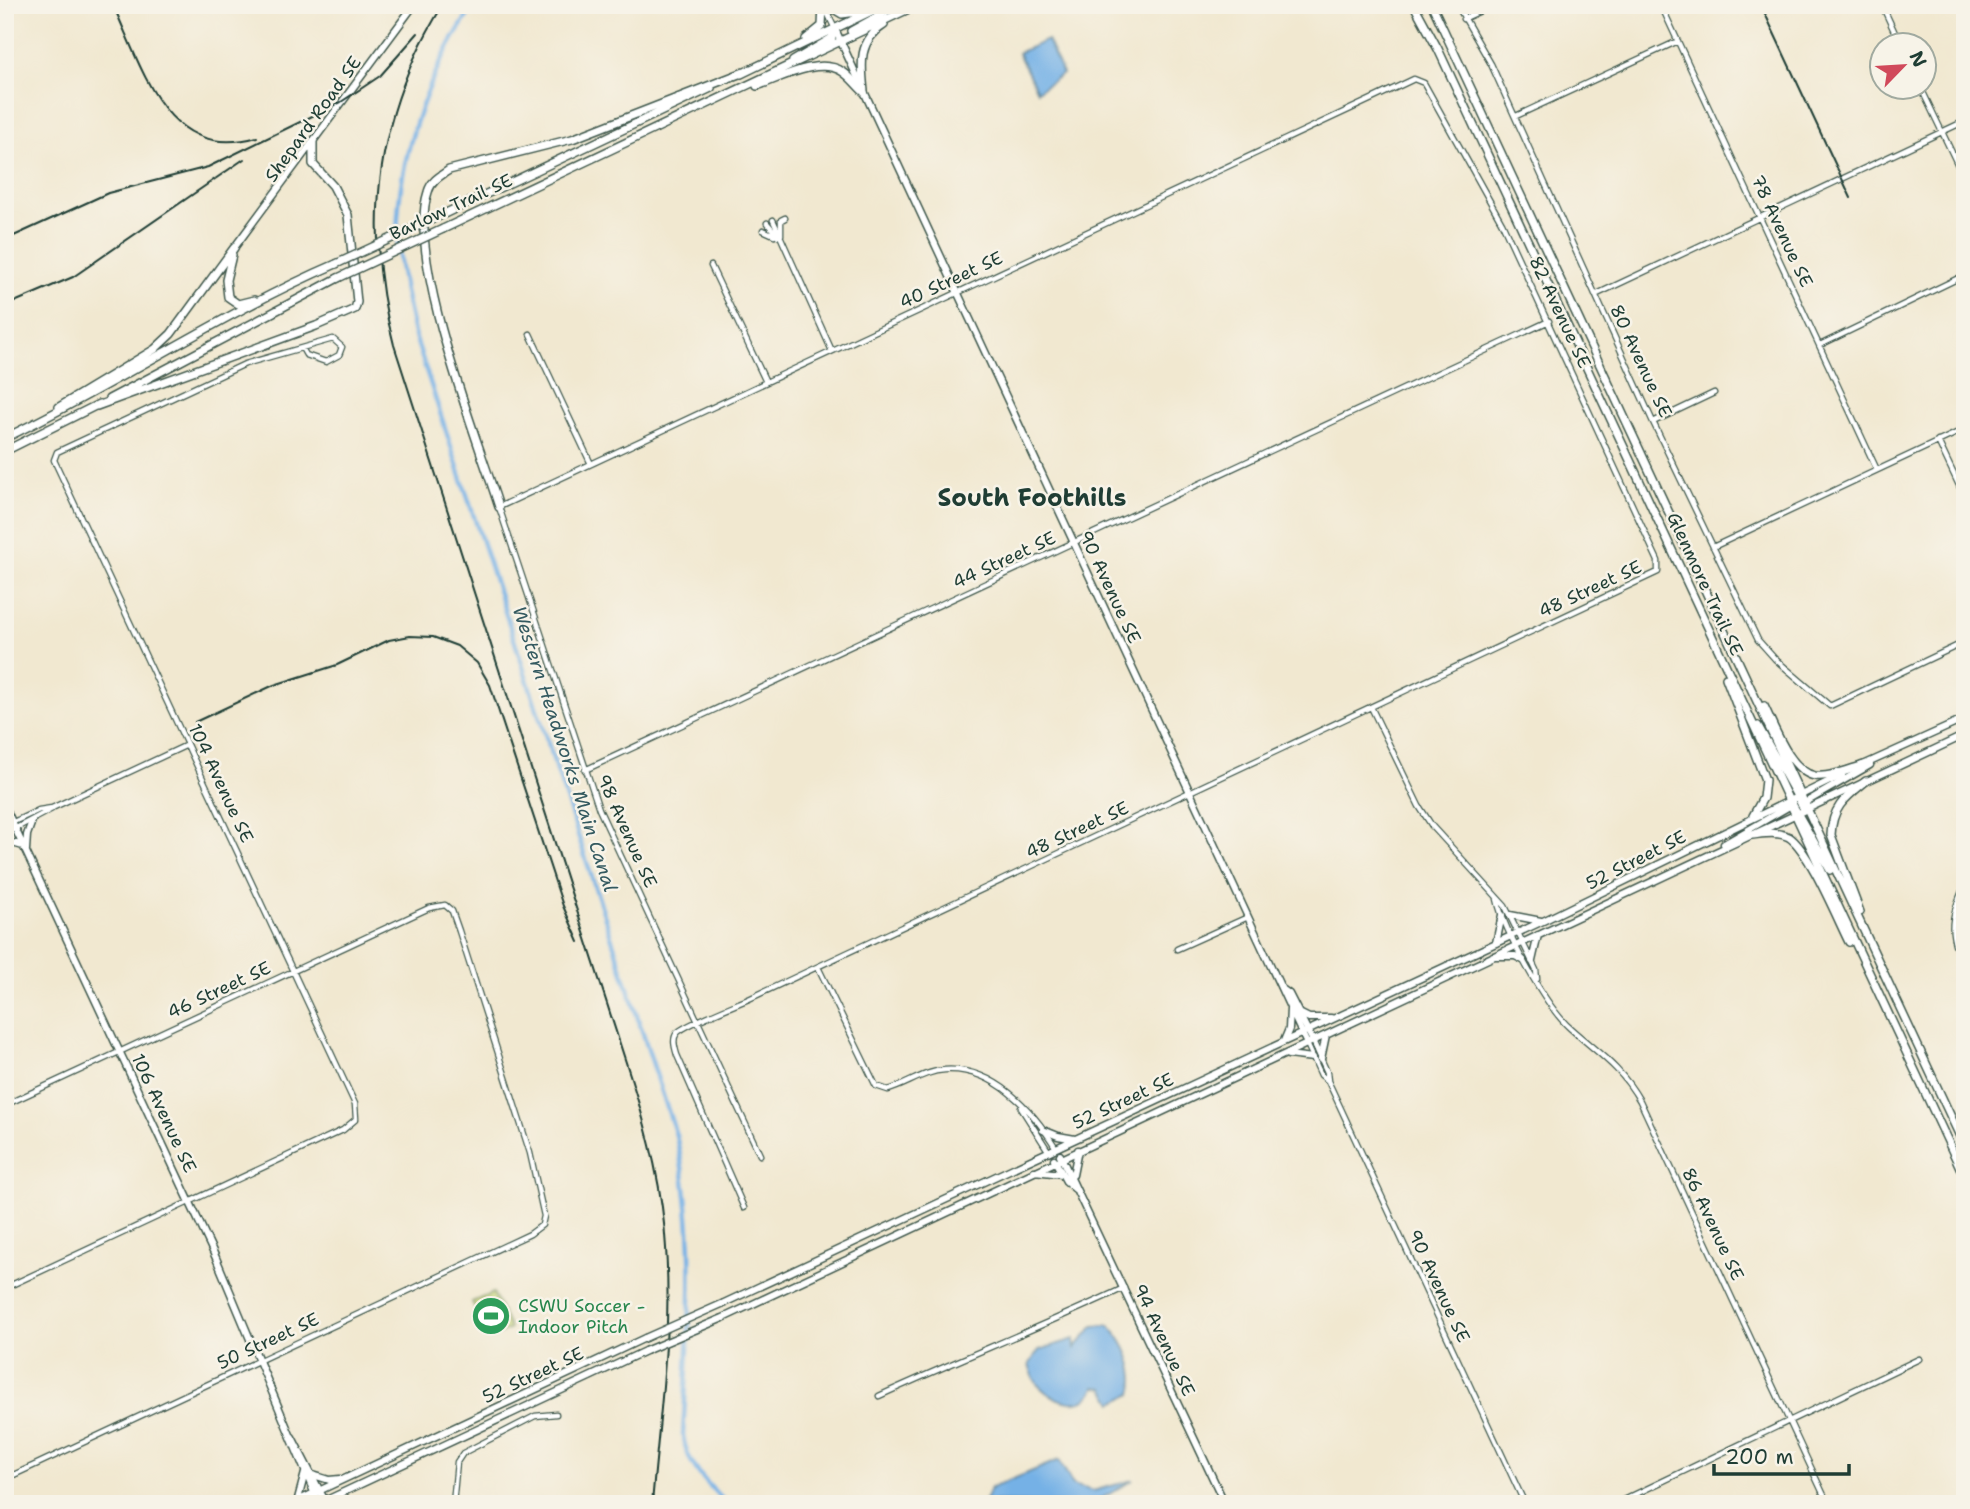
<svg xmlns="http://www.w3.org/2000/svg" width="1970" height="1509" viewBox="0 0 1970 1509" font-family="'Shantell Sans',sans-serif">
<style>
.green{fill:#c4d375;stroke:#728854;stroke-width:2}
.water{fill:#74b1e6;stroke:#4a778d;stroke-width:2}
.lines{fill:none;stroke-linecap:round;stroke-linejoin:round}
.canal{stroke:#74b1e6;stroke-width:4.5}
.street-casing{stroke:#3e574b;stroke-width:7}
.secondary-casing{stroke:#3e574b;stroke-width:9}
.primary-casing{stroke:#3e574b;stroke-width:10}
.street{stroke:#fff;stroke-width:4.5}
.secondary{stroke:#fff;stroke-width:6}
.primary{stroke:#fff;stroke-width:7}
.rail{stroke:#1f3d34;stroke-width:2}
.secondary-bridge-casing{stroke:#3e574b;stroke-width:9;stroke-linecap:butt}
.primary-bridge-casing{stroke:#3e574b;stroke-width:10;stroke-linecap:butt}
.secondary-bridge{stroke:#fff;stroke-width:6}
.primary-bridge{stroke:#fff;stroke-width:7}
.labels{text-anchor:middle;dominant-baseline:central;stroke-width:5;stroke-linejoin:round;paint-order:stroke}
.street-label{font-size:18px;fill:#1f3d34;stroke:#f7f3e8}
.leisure-label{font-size:18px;fill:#27864d;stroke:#f7f3e8;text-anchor:start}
.water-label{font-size:19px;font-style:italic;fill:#345a60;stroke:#f7f3e8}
.district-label{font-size:24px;font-weight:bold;fill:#1f3d34;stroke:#f7f3e8}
</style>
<rect width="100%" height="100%" fill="#f7f3e8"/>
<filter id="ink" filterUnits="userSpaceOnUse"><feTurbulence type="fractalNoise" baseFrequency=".0143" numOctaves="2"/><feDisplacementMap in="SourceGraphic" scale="14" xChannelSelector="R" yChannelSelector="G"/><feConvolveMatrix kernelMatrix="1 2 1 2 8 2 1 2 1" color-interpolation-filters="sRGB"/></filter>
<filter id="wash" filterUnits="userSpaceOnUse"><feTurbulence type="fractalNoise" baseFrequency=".00686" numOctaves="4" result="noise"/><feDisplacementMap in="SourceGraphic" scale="28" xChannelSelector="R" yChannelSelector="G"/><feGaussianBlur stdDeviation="1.57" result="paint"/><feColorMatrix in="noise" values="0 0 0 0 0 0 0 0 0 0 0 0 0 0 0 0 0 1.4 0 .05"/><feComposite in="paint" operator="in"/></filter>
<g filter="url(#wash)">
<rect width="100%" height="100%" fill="#f1e8d0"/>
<path class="green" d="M493,1293L510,1329L489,1339L472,1302Z"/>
<path class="water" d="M1047,40L1063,74L1037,91L1018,53Z
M1109,1325C1126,1342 1139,1371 1132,1394L1113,1403L1104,1388L1095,1387C1085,1412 1055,1402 1039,1386C1034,1382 1032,1372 1029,1365L1039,1350L1074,1339L1075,1348L1094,1326Z
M1059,1460L1073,1485L1093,1491L1133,1480L1092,1504L984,1502L991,1488Z"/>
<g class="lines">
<path class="canal" d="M475,5C433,63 402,144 398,216C395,254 406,296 414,333L676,1135C699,1241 689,1328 683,1435C687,1466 706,1482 727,1504"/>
</g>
</g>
<g filter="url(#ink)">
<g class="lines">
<g class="street-casing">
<path id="street" d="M1457,5L1491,64L1653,422L1758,640L1775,659L1830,706L1965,642
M1661,5L1877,470
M1882,5L1901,46
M824,6L835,29
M1463,19L1493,5
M1921,88L1965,180
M1516,116L1678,41
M773,220L832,351
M767,223L778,236
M763,230L774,235
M781,235V220L785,218
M711,266L766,382
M1595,295L1965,121
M530,334L591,464
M1820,345L1965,275
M1653,422L1714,393
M1938,441L1965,498
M1713,547L1965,429
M1372,709L1419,806L1432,826L1505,906L1536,970L1537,979
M585,770L1549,321
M5,826L39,810L52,808L187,745
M5,834L52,809
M1965,885C1948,920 1949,936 1965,971
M1497,899C1504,931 1546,1007 1570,1028C1599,1054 1620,1066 1640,1101L1828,1504
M1177,949L1248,917
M818,967L876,1086L888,1090C907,1085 924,1071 945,1070C994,1067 1032,1109 1056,1148
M1313,1041L1327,1072L1328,1081L1525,1504
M1307,1044L1321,1075L1327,1080
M5,1105L429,908L445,905L452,911L459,931L530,1153L544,1216L542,1225L530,1234L5,1479
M1021,1108L1049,1152
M744,1208L677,1055C675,1048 672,1039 677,1033C685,1024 738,1004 753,997L1658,572V561L1502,223L1424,83L1414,79L1374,98L499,507L599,809L760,1155
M5,1288L343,1130L356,1119L355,1104L54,460L57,452L245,364L333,339L342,347L339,355L326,362L306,355L302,348
M879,1396C960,1359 1043,1326 1124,1288
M5,1503L6,1504
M453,1504L457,1462L463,1453L535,1416L556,1414
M1615,1504L1919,1359"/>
</g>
<g class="secondary-casing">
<path id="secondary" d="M835,29L1307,1044
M234,248L414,5
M1861,766L1965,719
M1801,805L1870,765
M5,807L216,1258L319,1504
M5,841L23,846
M1724,844L1793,804
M26,850L27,835L32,821
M1510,915L1541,921
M1496,943L1502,915
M1493,956H1515L1523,960
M1532,961L1538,935
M1282,989L1289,994L1313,1041
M1301,1014L1309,1018H1331
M1284,1041L1289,1029L1290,1009
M1288,1055L1313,1058
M1321,1059L1326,1035
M1043,1130L1058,1136L1075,1139
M1060,1155L1225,1504
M1054,1159L1066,1181L1075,1189
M1034,1171L1062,1174
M1073,1175L1078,1150
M724,1303L1543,921L1842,775
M723,1318L1965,735
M292,1437L325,1501
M313,1475L329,1480L340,1479
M298,1499L305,1473
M291,1504L645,1338
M318,1504L645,1351"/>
</g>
<g class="primary-casing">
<path id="primary" d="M827,5L842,14L865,11
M1414,5L1438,49L1965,1178
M1432,5L1965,1147
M851,31L898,5
M806,39L822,26L823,5
M793,61L832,38L835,29
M741,74L884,5
M757,86C780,78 820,56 843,72C851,77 857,86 864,92
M864,91C861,64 858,41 884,25
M446,213L711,88
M443,229L917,5
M232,255L226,280L228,297L238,304L254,300
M109,399L338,278
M97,406L316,326L355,309L357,302L348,215L333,186L313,164V142
M59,407L155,349L171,334L234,248
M5,438C117,384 222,313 336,264
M5,451L99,404
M499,507C477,437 406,259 428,192C431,181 440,176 449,170L572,139L744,72
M1726,678L1765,780L1763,798L1753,816
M1764,706C1774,726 1790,772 1815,776C1830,778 1850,769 1864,765
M1758,726L1803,807
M1791,802L1830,870
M1751,835C1763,834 1778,831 1789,837C1809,850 1837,918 1849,942
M1860,912L1831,835C1832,807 1845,798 1866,781"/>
</g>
<use href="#street" class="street"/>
<use href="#secondary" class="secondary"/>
<use href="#primary" class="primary"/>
<path class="rail" d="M113,5C143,69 166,163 257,137
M443,5C377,110 362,225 394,345L632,1081C649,1136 663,1191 666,1248C672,1333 659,1419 652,1504
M1761,5L1851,198
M5,240L108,193L208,167L341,102L380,76L418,33
M5,306L73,277L244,159
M195,722L274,685L337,665L389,640L410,636L433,637L457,646L477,663L490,685L563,906L579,942"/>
<g class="secondary-bridge-casing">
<path id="secondary-bridge" d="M645,1338L724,1303
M645,1351L723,1318"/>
</g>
<g class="primary-bridge-casing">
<path id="primary-bridge" d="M336,264L446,213
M338,278L443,229"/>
</g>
<use href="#secondary-bridge" class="secondary-bridge"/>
<use href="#primary-bridge" class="primary-bridge"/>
</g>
</g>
<defs>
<g id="stadium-disc" transform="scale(2.0125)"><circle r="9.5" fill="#2e9e5b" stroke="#f7f3e8"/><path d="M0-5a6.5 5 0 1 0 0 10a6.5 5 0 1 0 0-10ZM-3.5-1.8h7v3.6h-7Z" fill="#fff"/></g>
</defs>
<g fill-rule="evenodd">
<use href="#stadium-disc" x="491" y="1316"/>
</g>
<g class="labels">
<g class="street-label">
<text transform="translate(313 119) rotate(-54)">Shepard Road SE</text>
<text transform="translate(451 207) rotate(-25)">Barlow Trail SE</text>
<text transform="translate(1782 231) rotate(65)">78 Avenue SE</text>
<text transform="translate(951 280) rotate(-25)">40 Street SE</text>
<text transform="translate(1560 312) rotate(65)">82 Avenue SE</text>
<text transform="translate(1641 361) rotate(65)">80 Avenue SE</text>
<text transform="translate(1004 560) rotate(-25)">44 Street SE</text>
<text transform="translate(1705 584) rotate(65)">Glenmore Trail SE</text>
<text transform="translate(1110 587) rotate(65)">90 Avenue SE</text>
<text transform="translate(1590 589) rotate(-25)">48 Street SE</text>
<text transform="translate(221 783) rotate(65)">104 Avenue SE</text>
<text transform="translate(1077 830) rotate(-25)">48 Street SE</text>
<text transform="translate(627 831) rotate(66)">98 Avenue SE</text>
<text transform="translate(1636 860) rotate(-27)">52 Street SE</text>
<text transform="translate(219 990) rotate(-25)">46 Street SE</text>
<text transform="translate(1123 1101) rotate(-25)">52 Street SE</text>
<text transform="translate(164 1113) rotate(65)">106 Avenue SE</text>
<text transform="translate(1713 1224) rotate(65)">86 Avenue SE</text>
<text transform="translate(1439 1286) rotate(65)">90 Avenue SE</text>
<text transform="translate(1164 1340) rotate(65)">94 Avenue SE</text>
<text transform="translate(268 1341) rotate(-25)">50 Street SE</text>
<text transform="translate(533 1375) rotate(-25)">52 Street SE</text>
</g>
<g class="leisure-label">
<text x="518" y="1306">CSWU Soccer -<tspan x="518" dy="21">Indoor Pitch</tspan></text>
</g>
<g class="water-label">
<text transform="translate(565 749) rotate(72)">Western Headworks Main Canal</text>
</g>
<g class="district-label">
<text x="1032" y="498">South Foothills</text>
</g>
</g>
<rect width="1970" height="1509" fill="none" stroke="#f7f3e8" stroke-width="28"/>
<g transform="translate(1903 66) rotate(65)"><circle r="33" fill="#f7f3e8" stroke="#a1aaa0" stroke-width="2"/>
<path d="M0-5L12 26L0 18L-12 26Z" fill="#d1495b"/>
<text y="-10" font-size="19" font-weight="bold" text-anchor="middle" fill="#1f3d34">N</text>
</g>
<path d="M1714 1464v10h135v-10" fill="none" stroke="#1f3d34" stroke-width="3.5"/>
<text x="1725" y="1464" font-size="21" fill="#1f3d34" stroke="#f7f3e8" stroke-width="5" paint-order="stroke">200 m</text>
</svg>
